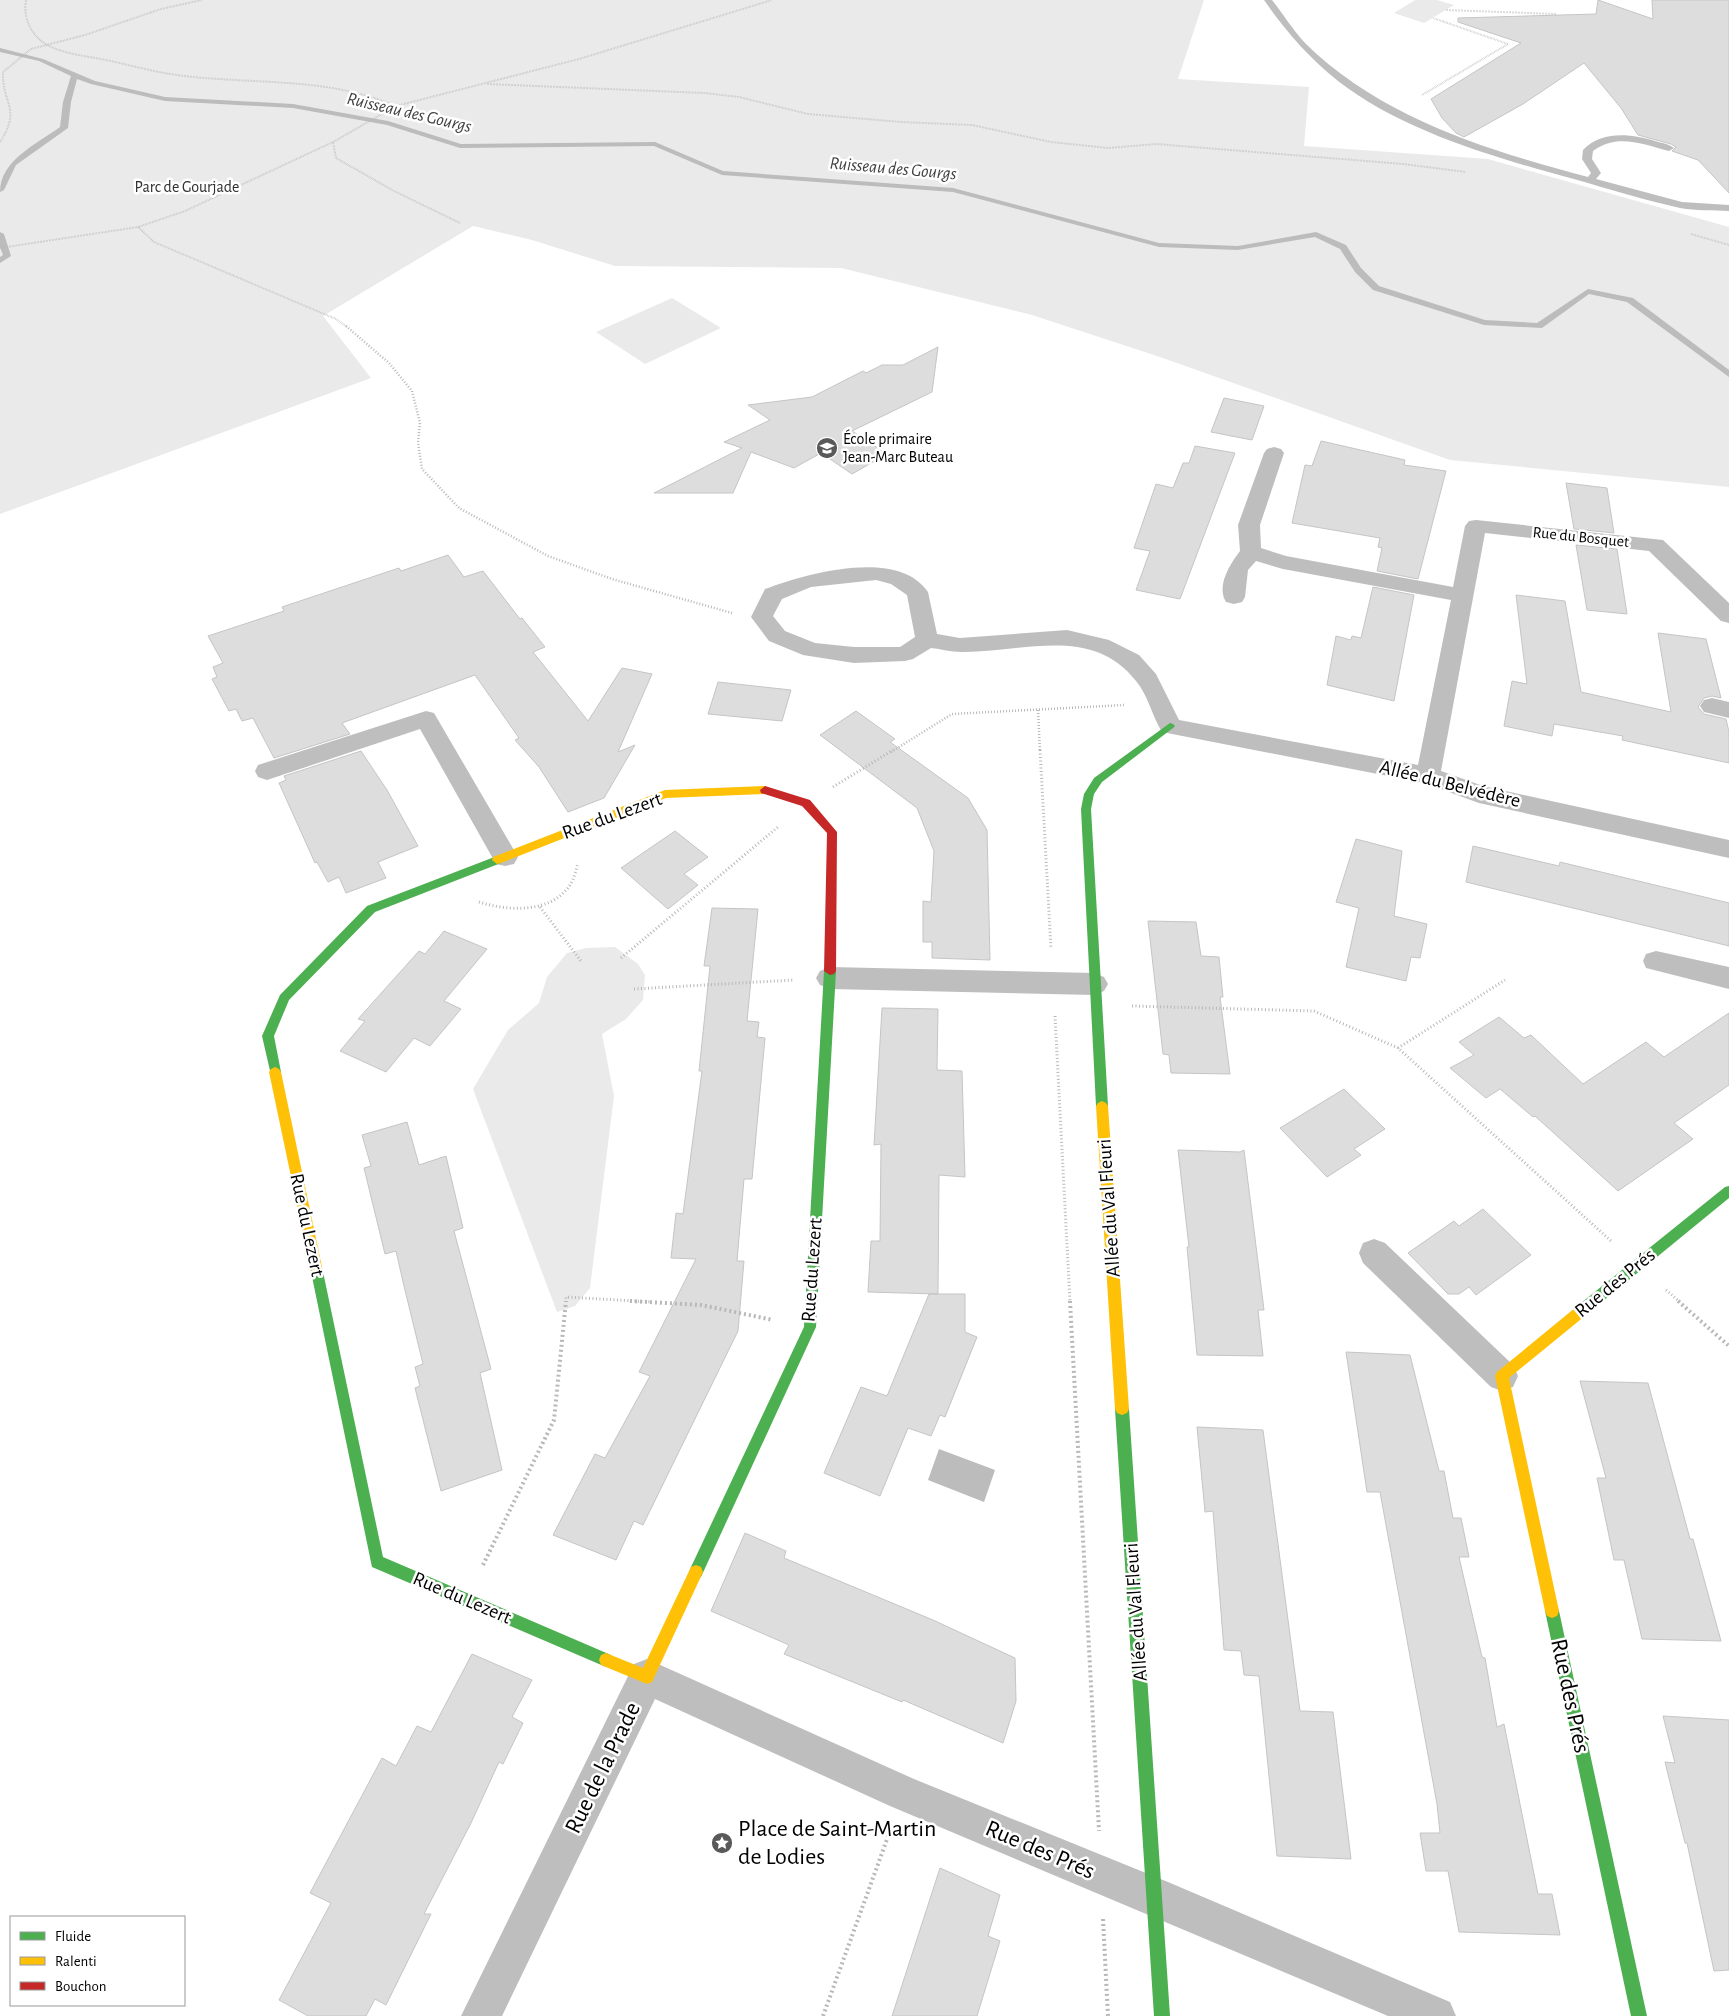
<svg xmlns="http://www.w3.org/2000/svg" width="1729" height="2016" viewBox="0 0 1729 2016" font-family="'Alegreya Sans',sans-serif">
<style>
.green{fill:#eaeaea}
.water{fill:#bcbcbc}
.lines{fill:none;stroke-linecap:round;stroke-linejoin:round}
.stream{fill:#bcbcbc;fill-rule:evenodd}
.building{fill:#ddd;stroke:#c5c5c5}
.path-far3{stroke:#b8b8b8;stroke-width:2;stroke-dasharray:0.5 1;stroke-linecap:butt}
.path-far2{stroke:#b8b8b8;stroke-width:2.5;stroke-dasharray:1 2;stroke-linecap:butt}
.path-far1{stroke:#b8b8b8;stroke-width:3;stroke-dasharray:1 2.5;stroke-linecap:butt}
.path{stroke:#b8b8b8;stroke-width:4;stroke-dasharray:2 3;stroke-linecap:butt}
.lane{fill:#bebebe;fill-rule:evenodd}
.street{fill:#bebebe;fill-rule:evenodd}
.fast{fill:#4caf50;fill-rule:evenodd}
.slow{fill:#ffc107;fill-rule:evenodd}
.jam{fill:#c62828;fill-rule:evenodd}
.labels{text-anchor:middle;dominant-baseline:central;stroke-width:5;stroke-linejoin:round;paint-order:stroke}
.far-park-label{font-size:16px;fill:#303030;stroke:#fff}
.far-poi-label{font-size:16px;fill:#000;stroke:#fff;text-anchor:start}
.far-street-label{font-size:16px;fill:#000;stroke:#fff}
.far-water-label{font-size:18px;font-style:italic;fill:#414141;stroke:#fff}
.street-label{font-size:20px;fill:#000;stroke:#fff}
.near-street-label{font-size:24px;fill:#000;stroke:#fff}
.near-poi-label{font-size:24px;fill:#000;stroke:#fff;text-anchor:start}
</style>
<rect width="100%" height="100%" fill="#fff"/>
<path class="green" d="M0,0H1204L1178,79L1309,87L1304,146L1488,159L1729,227V487L1450,460L1160,357L1032,315L841,268L615,266L532,240L473,226L323,316L371,378L0,514Z
M1415,0H1437L1454,5L1424,23L1394,13Z
M672,298L721,328L645,364L596,332Z
M615,947L638,964L645,975L643,1000L626,1019L602,1034L614,1096L590,1288L575,1306L557,1312L473,1089L508,1030L539,1003L547,977L567,953L586,948Z"/>
<path class="water" d="M939,1449L995,1470L984,1502L928,1480Z"/>
<g class="lines">
<path class="stream" d="M0,48L43,59L95,81L165,97L293,104L388,121L461,144L655,142L723,171L953,188L1159,243L1238,246L1316,232L1346,245L1361,268L1379,286L1485,320L1537,323L1588,289L1633,298L1729,370V377L1627,302L1589,294L1542,328L1484,325L1373,290L1355,272L1340,249L1315,237L1238,250L1159,247L953,192L722,175L654,146L460,148L387,125L293,108L165,101L91,84L77,79L71,102L68,128L16,165L4,190L0,192C0,160 37,144 60,127L63,102L71,76L39,61L0,52Z
M0,232L4,234L11,256L0,263V257L3,255L0,247Z"/>
</g>
<path class="building" d="M1598,0L1653,19L1652,0H1729V193L1698,160L1672,151L1676,147L1671,144L1638,135L1621,108L1584,63L1523,104L1464,137L1456,133L1442,118L1431,99L1521,43L1458,22V18L1596,14Z
M938,347L932,392L852,431L887,454L852,474L821,453L794,468L751,452L733,493H654L742,448L724,442L770,420L748,405L812,397L863,371L866,373L882,365H903Z
M1224,398L1264,406L1252,440L1211,432Z
M1321,441L1405,460L1404,465L1446,471L1418,579L1377,571L1382,548L1378,547L1380,538L1292,523L1305,465L1312,466Z
M1195,446L1235,453L1180,599L1136,590L1150,551L1134,548L1156,484L1173,488L1183,463H1189Z
M1566,483L1607,488L1614,533L1574,529Z
M1576,545L1617,549L1627,614L1587,610Z
M448,555L464,577L483,571L520,619L522,618L545,647L533,652L588,721L622,668L652,674L618,752L635,745L604,798L568,812L539,767L515,740L519,738L475,675L342,723L350,734L274,758L253,718L242,721L236,709L229,711L212,679L217,677L213,667L223,663L208,636L284,611L282,607L399,568L401,571Z
M1373,587L1414,595L1394,701L1327,685L1336,636L1351,640L1352,636L1361,638Z
M1516,595L1565,601L1581,692L1671,712L1658,633L1706,639L1721,698L1712,696L1704,698L1698,707L1704,714L1726,719L1729,732V763L1622,740L1623,736L1554,724L1552,736L1504,726L1512,681L1527,684Z
M718,682L791,690L782,721L708,714Z
M856,711L895,739L890,742L968,798L987,830L990,960L932,958V942H923V901L931,902L934,851L917,808L820,735Z
M361,751L387,790L418,846L378,862L386,878L346,893L339,877L328,882L317,862L315,863L279,783L286,780L284,776Z
M675,831L708,857L684,874L698,885L668,909L621,868Z
M1356,839L1402,851L1394,916L1427,924L1420,958L1411,957L1406,981L1346,967L1359,908L1336,902Z
M1473,846L1559,866L1560,862L1729,903V946L1466,882Z
M712,908L758,909L747,1021L759,1022L757,1037L765,1038L752,1179H744L737,1261H744L738,1331L643,1525L634,1521L616,1560L553,1535L595,1454L605,1458L650,1376L639,1372L696,1259L671,1258L676,1213L683,1214L702,1071H699L710,966H704Z
M1148,921L1196,922L1201,956L1219,957L1223,997H1220L1230,1074L1171,1073L1169,1055L1163,1054Z
M444,931L487,949L444,1001L461,1009L430,1046L414,1038L386,1072L340,1051L365,1021L358,1019L419,951L425,954Z
M882,1008L938,1009L937,1070L962,1071L965,1177L939,1175L938,1294H965V1332L977,1337L945,1417L940,1415L931,1436L908,1428L880,1496L824,1473L861,1387L887,1396L929,1294H938L868,1292L871,1241H880L881,1144L874,1145Z
M1729,1013V1085L1674,1123L1693,1139L1618,1191L1535,1116L1533,1117L1500,1089L1486,1098L1450,1068L1474,1055L1459,1042L1499,1017L1524,1038L1531,1035L1583,1084L1646,1042L1664,1057Z
M1344,1089L1385,1129L1354,1149L1361,1155L1327,1177L1280,1128Z
M407,1122L419,1165L446,1156L463,1228L454,1231L491,1369L480,1373L502,1470L441,1491L415,1388L420,1386L415,1367L423,1364L404,1286L396,1251L385,1254L364,1168L371,1166L362,1135Z
M1178,1150L1240,1152L1244,1150L1264,1310H1258L1263,1356L1197,1355L1187,1247H1189Z
M1483,1209L1531,1255L1476,1295L1469,1287L1459,1294H1448L1408,1253L1454,1221L1459,1226Z
M1346,1352L1410,1355L1439,1471H1444L1453,1518H1461L1469,1557H1459L1482,1657L1485,1658L1497,1727L1504,1724L1538,1894H1552L1560,1935L1459,1932L1448,1871H1426L1420,1833H1440L1437,1804L1380,1492H1367Z
M1580,1381L1648,1383L1690,1539H1693L1721,1641L1642,1639L1624,1560H1614L1597,1478H1606Z
M1197,1427L1263,1430L1300,1711L1333,1712L1351,1859L1277,1856L1259,1676L1244,1675L1241,1651L1224,1650L1213,1511L1205,1512Z
M745,1533L786,1551L784,1558L933,1620L1015,1658L1016,1701L1003,1743L903,1700L902,1702L784,1654L789,1645L711,1611Z
M472,1654L532,1680L512,1717L523,1723L503,1764L499,1762L471,1823L424,1914H431L386,2005L375,1999L366,2016H308L279,2000L331,1903L310,1893L382,1758L396,1766L417,1726L431,1732Z
M1663,1716L1729,1720V1970L1714,1971L1687,1843H1685L1665,1762L1675,1763Z
M940,1868L1000,1895L988,1936L1000,1941L977,2016H892Z"/>
<g class="lines">
<path class="path-far3" d="M26,0C23,17 30,33 44,43C61,54 87,56 106,60C130,65 154,72 177,75C250,85 327,76 395,106
M1446,10L1556,14
M487,84L704,93L739,97L808,114L901,122L972,125L1051,142L1108,148L1156,144L1403,164L1466,172
M1422,95L1508,44L1433,18
M0,142C22,108 2,105 3,72L31,49L85,35L161,9L202,0
M333,142L336,158L394,191L460,223
M138,227L154,242L336,319L347,327
M1691,234L1729,245
M0,248L138,227L185,211L333,142L396,106L579,59L772,0"/>
<path class="path-far2" d="M346,326L389,363L412,391L420,423L418,443L422,469L459,508L548,556L612,579L732,613
M1038,710L1040,752
M891,752L952,714L1124,705"/>
<path class="path-far1" d="M1040,750L1051,949
M833,787L893,750
M479,902C507,911 551,914 570,885C574,879 576,870 578,863
M540,907L581,961
M621,958L778,827
M634,989L794,980
M1132,1006L1314,1011L1398,1048L1611,1241
M1055,1016L1070,1302
M1398,1048L1505,980
M1666,1290L1680,1302
M566,1302V1297L652,1302"/>
<path class="path" d="M630,1301L701,1305L773,1320
M1070,1301L1099,1831
M1678,1301L1729,1346
M483,1565L554,1420L566,1301
M1103,1919L1108,2016
M823,2016L890,1831"/>
<path class="lane" d="M1264,0H1272C1283,14 1293,30 1305,43C1381,118 1487,150 1588,177L1591,173L1582,159L1583,150C1602,130 1632,134 1655,141C1662,143 1669,144 1674,148L1669,151C1642,144 1617,133 1593,151L1592,159L1601,173L1596,179L1682,202L1729,205V211C1713,210 1696,211 1680,208C1644,200 1609,189 1574,179C1496,158 1402,131 1338,81C1308,57 1285,30 1264,0Z"/>
<path class="street" d="M1274,447L1281,449L1284,453L1260,525L1261,548L1286,556L1453,587L1465,526L1469,521L1476,520L1663,540L1729,603V623L1721,621L1649,551L1485,533L1441,771L1483,786L1729,840V858L1479,803L1424,783L1162,732C1152,716 1148,695 1136,681C1092,624 1021,653 961,652C951,652 941,649 931,648L913,659L905,661L854,663L803,655L769,641L751,617L765,589C805,574 898,547 928,592L937,634L960,638L1067,630L1109,640L1139,655L1156,674L1179,720L1418,765L1451,600L1283,569L1256,561L1248,570L1245,597L1242,602L1234,604L1226,602C1216,586 1230,564 1240,551L1238,525L1264,453L1267,449ZM876,580L891,584L907,595L915,637L900,647H854L815,643L785,631L773,616L782,599L811,587Z
M1712,698L1729,702V718L1704,712L1700,706L1704,700Z
M426,711L434,713L514,850L518,857L514,864L505,866L496,864L420,729L267,780L258,777L255,771L258,765Z
M1656,951L1729,967V989L1646,968L1643,961L1646,954Z
M830,967L1094,973L1104,977L1108,984L1104,991L1094,995L830,989L820,985L816,978L820,971Z
M1374,1239L1385,1243L1513,1365L1518,1376L1513,1387L1502,1391L1491,1387L1363,1263L1359,1253L1363,1243Z
M647,1659L914,1779L1168,1882L1450,2002L1456,2016H1388L890,1806L655,1699L502,2016H461L634,1664Z"/>
<path class="fast" d="M1170,723L1173,724L1175,726L1173,728L1102,782L1094,794L1091,809L1108,1106L1106,1109L1102,1111L1098,1109L1096,1106L1081,809L1084,794L1094,778Z
M497,856L501,857L502,860L501,863L375,912L289,1000L274,1036L281,1072L279,1075H271L262,1036L280,995L367,906Z
M830,967L836,971L816,1327L701,1577L696,1579L691,1577L689,1572L691,1567L804,1327L824,971Z
M1729,1186V1198L1591,1311L1586,1313L1581,1311L1580,1307L1581,1303L1725,1187Z
M316,1261L320,1263L322,1267L383,1557L611,1655L613,1660L611,1665L606,1667L372,1567L310,1267L312,1263Z
M1122,1403L1127,1405L1129,1409L1170,2016H1154L1115,1409L1117,1405Z
M1552,1604L1557,1606L1559,1611L1647,2016H1631L1545,1611L1547,1606Z"/>
<path class="slow" d="M765,786L770,790L765,794L666,798L501,863L497,864L492,860L493,857L665,790Z
M275,1067L279,1069L281,1072L322,1267L320,1271L316,1273L312,1271L310,1267L269,1072L271,1069Z
M1102,1101L1106,1103L1108,1106L1129,1409L1127,1413L1122,1415L1117,1413L1115,1409L1096,1106L1098,1103Z
M1586,1301L1591,1303L1592,1307L1591,1311L1509,1378L1559,1611L1557,1616L1552,1618L1547,1616L1545,1611L1495,1376L1497,1372L1581,1303Z
M696,1565L701,1567L703,1572L652,1682L647,1684L601,1665L599,1660L601,1655L606,1653L643,1668L691,1567Z"/>
<path class="jam" d="M765,786L810,800L837,832L836,971L834,974L830,975L824,971L827,833L802,806L761,793L760,790Z"/>
</g>
<defs>
<g id="school-disc" transform="scale(1.125)"><circle r="9.5" fill="#595959" stroke="#fff"/><path d="M0-5L7-2L0 1L-7-2ZM-4 1L0 2.5L4 1V4Q0 6-4 4Z" fill="#fff"/></g>
<g id="sight-disc" transform="scale(1.125)"><circle r="9.5" fill="#595959" stroke="#fff"/><path d="M0-6L1.8-2.2L6-1.7L2.9 1.2L3.7 5.4L0 3.3L-3.7 5.4L-2.9 1.2L-6-1.7L-1.8-2.2Z" fill="#fff"/></g>
</defs>
<g fill-rule="evenodd">
<use href="#school-disc" x="827" y="448"/>
<use href="#sight-disc" x="722" y="1843"/>
</g>
<g class="labels">
<g class="far-park-label">
<text x="187" y="187">Parc de Gourjade</text>
</g>
<g class="far-poi-label">
<text x="843" y="439">École primaire<tspan x="843" dy="18">Jean-Marc Buteau</tspan></text>
</g>
<g class="far-street-label">
<text transform="translate(1581 537) rotate(6)">Rue du Bosquet</text>
</g>
<g class="far-water-label">
<text transform="translate(409 113) rotate(13)">Ruisseau des Gourgs</text>
<text transform="translate(893 169) rotate(5)">Ruisseau des Gourgs</text>
</g>
<g class="street-label">
<text transform="translate(1450 784) rotate(14)">Allée du Belvédère</text>
<text transform="translate(612 816) rotate(-20)">Rue du Lezert</text>
<text transform="translate(1109 1208) rotate(-94)">Allée du Val Fleuri</text>
<text transform="translate(307 1225) rotate(78)">Rue du Lezert</text>
<text transform="translate(812 1270) rotate(-86)">Rue du Lezert</text>
<text transform="translate(1615 1283) rotate(-39)">Rue des Prés</text>
<text transform="translate(462 1598) rotate(23)">Rue du Lezert</text>
<text transform="translate(1136 1612) rotate(-94)">Allée du Val Fleuri</text>
</g>
<g class="near-street-label">
<text transform="translate(1570 1696) rotate(78)">Rue des Prés</text>
<text transform="translate(603 1768) rotate(-64)">Rue de la Prade</text>
<text transform="translate(1040 1850) rotate(23)">Rue des Prés</text>
</g>
<g class="near-poi-label">
<text x="738" y="1829">Place de Saint-Martin<tspan x="738" dy="28">de Lodies</tspan></text>
</g>
</g>
<rect x="10" y="1916" width="175" height="90" fill="#ffffff" stroke="#999999"/>
<rect x="20" y="1932" width="25" height="8" fill="#4caf50" stroke="#999999"/>
<text x="55" y="1941" font-size="15" fill="#000000">Fluide</text>
<rect x="20" y="1957" width="25" height="8" fill="#ffc107" stroke="#999999"/>
<text x="55" y="1966" font-size="15" fill="#000000">Ralenti</text>
<rect x="20" y="1982" width="25" height="8" fill="#c62828" stroke="#999999"/>
<text x="55" y="1991" font-size="15" fill="#000000">Bouchon</text>
</svg>
